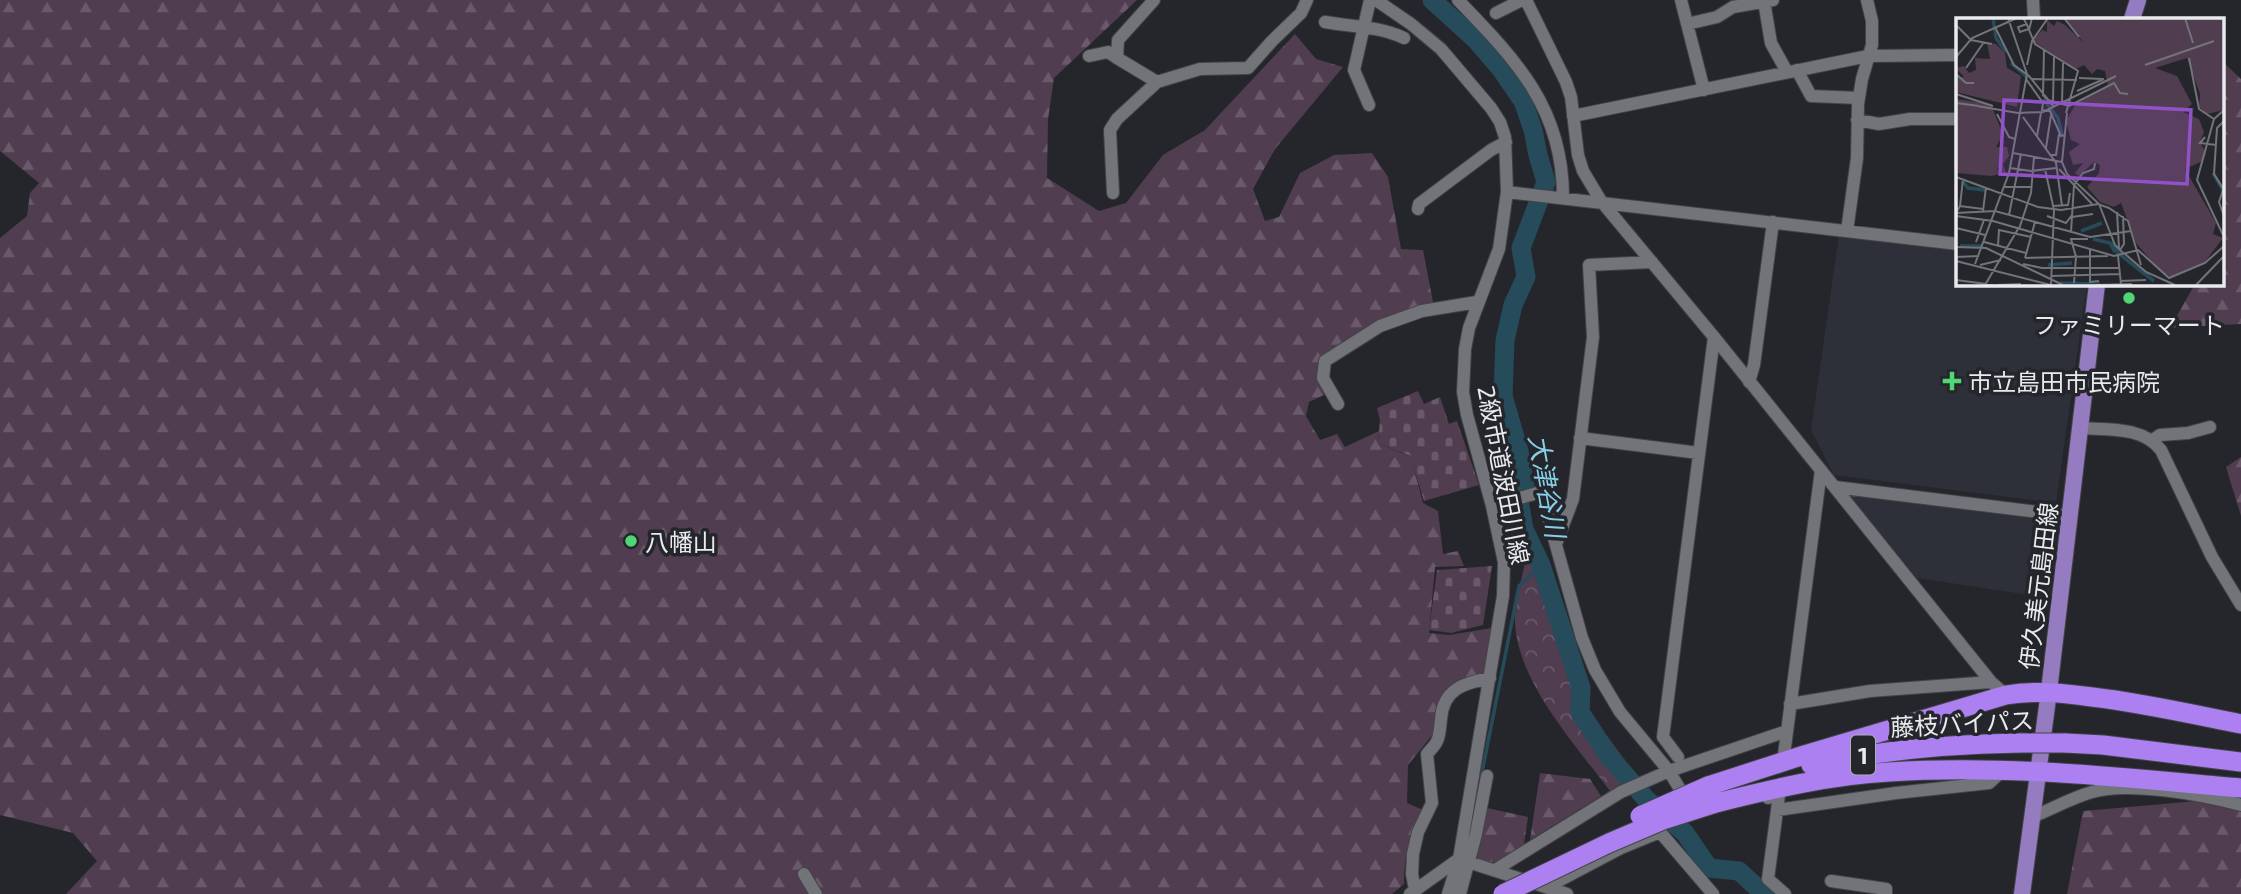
<svg xmlns="http://www.w3.org/2000/svg" width="2241" height="894" viewBox="0 0 2241 894" font-family="'Exo 2','Noto Sans JP',sans-serif">
<style>
.built{fill:#2d2f39}
.forest{fill:url(#forest-firs)}
.cemetery{fill:url(#cemetery-stones)}
.park{fill:url(#park-crowns)}
.lines{fill:none;stroke-linecap:round;stroke-linejoin:round}
.stream{stroke:#264c5b;stroke-width:3.5}
.river{stroke:#264c5b;stroke-width:19}
.minor-casing{stroke:#434447;stroke-width:14}
.major-casing{stroke:#434447;stroke-width:18}
.highway-casing{stroke:#434447;stroke-width:21}
.minor{stroke:#737479;stroke-width:12}
.major{stroke:#957bc0;stroke-width:16}
.highway{stroke:#ac80f0;stroke-width:19}
.highway-bridge-casing{stroke:#434447;stroke-width:21;stroke-linecap:butt}
.highway-bridge{stroke:#ac80f0;stroke-width:19}
.poi-dot{fill:#51d674;stroke:#25262b;stroke-width:2.5}
.labels{text-anchor:middle;dominant-baseline:central;stroke-width:7;stroke-linejoin:round;paint-order:stroke}
.shield{fill:#25262b;stroke:#aeafb3;stroke-width:2}
.shield-label{font-size:23px;font-weight:bold;fill:#e9eaed}
.poi-label{font-size:24px;fill:#e9eaed;stroke:#25262b;text-anchor:start}
.street-label{font-size:24px;fill:#e9eaed;stroke:#25262b}
.water-label{font-size:26px;font-style:italic;fill:#87cee9;stroke:#25262b}
.inset-river{fill:none;stroke:#264c5b;stroke-width:3.5}
.inset-road{fill:none;stroke:#737479;stroke-width:2}
.view{fill:#9152c8;fill-opacity:0.15;stroke:#9152c8;stroke-width:3.5}
.inset-edge{fill:none;stroke:#e9eaed;stroke-width:3.5}
</style>
<defs>
<pattern id="forest-firs" width="22" height="20" patternUnits="userSpaceOnUse" patternTransform="scale(1.75)"><rect width="22" height="20" fill="#503d50"/><path d="M5 1l3.5 6h-7zM16 11l3.5 6h-7z" fill="#69596a"/></pattern>
<pattern id="cemetery-stones" width="16" height="16" patternUnits="userSpaceOnUse" patternTransform="scale(1.75)"><rect width="16" height="16" fill="#503d50"/><path d="M2 7V4a2 2 0 0 1 4 0v3zM10 15v-3a2 2 0 0 1 4 0v3z" fill="#69596a"/></pattern>
<pattern id="park-crowns" width="20" height="18" patternUnits="userSpaceOnUse" patternTransform="scale(1.75)"><rect width="20" height="18" fill="#503d50"/><path d="M2 6a3 3 0 1 1 6 0M12 15a3 3 0 1 1 6 0" fill="none" stroke="#69596a"/></pattern>
</defs>
<rect width="100%" height="100%" fill="#25262b"/>
<path class="built" d="M1839,235L1957,249L1958,284H2087L2056,503L1834,475L1811,430Z
M1848,494L2060,515L2049,598L1917,578Z"/>
<path class="forest" d="M0,0H1137L1054,78L1048,119L1047,178L1099,211L1126,203L1163,155L1205,130L1295,34L1316,59L1343,67L1275,149L1253,189L1265,221L1279,217L1300,173L1334,155L1372,153L1388,177L1401,249L1423,250L1434,307L1322,359L1326,394L1309,402L1306,416L1320,440L1337,434L1345,447L1379,431L1378,443L1411,457L1423,503L1438,511L1443,554L1458,551L1464,566L1435,567L1429,633L1449,635L1492,628L1489,676L1447,692L1434,733L1408,765L1407,803L1423,810C1409,835 1404,856 1404,884L1392,894H66L97,861L73,833L0,815V238L27,216L30,193L39,183L0,151Z
M2222,61L2241,79V324L2170,328L2195,284H2222Z
M2241,457V516L2226,467Z
M1540,773L1590,779L1601,796L1530,840Z
M2220,799L2241,808V894H2067L2083,811Z
M1487,808L1528,817L1524,844L1498,863L1472,859Z"/>
<path class="cemetery" d="M1418,391L1424,404L1440,397L1449,424L1457,421L1479,485L1424,501L1410,456L1378,443L1380,420L1377,408Z
M1492,566L1483,625L1451,633L1429,630L1437,570Z"/>
<path class="park" d="M1526,558H1533L1559,649L1581,701L1636,775L1610,791C1575,744 1518,682 1515,623C1514,602 1522,579 1526,558Z"/>
<g class="lines">
<path class="stream" d="M1469,838L1519,586L1541,565"/>
<path class="river" d="M1432,0L1476,40L1501,69L1523,101L1533,130L1538,155L1546,182L1521,248L1526,277L1513,305L1505,340L1503,396L1519,451L1525,487L1518,495L1524,529L1541,565L1581,688L1580,712L1608,755L1646,799L1685,833L1709,868L1739,871L1764,894"/>
<g class="minor-casing">
<path id="minor" d="M1154,0L1118,40L1117,58L1157,82
M1376,0L1411,24L1441,49L1491,108L1500,122L1505,137L1507,192L1499,249L1469,328L1465,349L1463,392L1467,415L1492,506L1504,562L1503,596L1459,859L1448,894
M1458,0C1516,60 1563,108 1563,197
M1526,0L1566,82L1571,97L1578,155L1583,171L1601,201L1714,337L1991,682L2006,695
M1681,0L1704,90
M2033,0L2034,19
M1764,1L1771,43L1787,72
M1496,13L1522,0
M1325,22C1352,27 1378,26 1404,38
M1687,24L1717,17L1733,7L1773,0
M1089,56L1108,52L1117,58
M1797,70L1811,96L1859,98
M1369,105L1354,70L1370,0
M1573,116L1868,56L1958,55
M1857,120L1879,124L1910,119H1958
M1507,192L1958,244
M1113,193L1110,130L1117,119L1157,82L1200,69L1248,68L1272,41L1301,13L1307,0
M1418,209L1419,204L1491,150L1506,142
M1847,231L1857,158L1858,104L1862,79L1872,45V21L1867,0
M1749,382L1754,365L1773,222
M1338,404L1323,378L1325,361L1380,326L1422,311L1477,302
M2080,428C2108,430 2142,426 2161,450L2212,557L2241,605
M1580,438L1699,453
M2153,440L2160,435L2188,433L2210,427
M1835,487L2070,516
M1492,506L1541,492L1582,638L1595,670L1620,712L1669,771L1681,791L1691,799
M1556,544L1573,499L1593,337L1589,265L1652,262
M1790,704L1870,691L1991,682
M1784,755L1821,470
M1678,757L1663,737L1714,337
M1768,798L1779,795L1768,879L1785,894
M1777,810L1896,793L1989,783L2002,771
M2032,817C2052,809 2071,798 2092,792C2128,781 2204,795 2241,805
M1495,870L1621,792L1669,771L1787,731
M804,874L816,894
M1831,881L1886,889V894
M1547,887L1621,848L1660,832L1713,894
M1415,890L1412,874L1413,854L1418,832L1432,803L1427,754C1430,750 1435,746 1437,741C1440,736 1440,726 1441,719C1443,689 1464,683 1490,678
M1410,894L1459,859L1567,894
M1460,894L1476,834L1487,776"/>
</g>
<g class="major-casing">
<path id="major" d="M2132,19L2138,0
M2022,894L2049,691L2097,284"/>
</g>
<g class="highway-casing">
<path id="highway" d="M2065,743L2103,745L2241,762
M1811,765C1881,750 1949,744 2020,743
M1708,786L1804,755L2006,695C2036,690 2063,693 2092,697C2143,703 2191,714 2241,724
M1716,803C1772,789 1831,775 1889,772C2006,764 2125,778 2241,788"/>
</g>
<use href="#minor" class="minor"/>
<use href="#major" class="major"/>
<use href="#highway" class="highway"/>
<g class="highway-bridge-casing">
<path id="highway-bridge" d="M2020,743H2065
M1640,816L1708,786
M1503,894L1609,843L1663,820L1716,803"/>
</g>
<use href="#highway-bridge" class="highway-bridge"/>
</g>
<g class="poi-dot">
<circle cx="2129" cy="298" r="7"/>
<path d="M1948.5 370.5h7v7h7v7h-7v7h-7v-7h-7v-7h7z"/>
<circle cx="631" cy="541" r="7"/>
</g>
<g class="labels">
<rect class="shield" x="1851" y="735.5" width="24" height="39" rx="5"/>
<g class="shield-label">
<text x="1863" y="755">1</text>
</g>
<g class="poi-label">
<text x="2129" y="324" text-anchor="middle">ファミリーマート</text>
<text x="1968" y="381">市立島田市民病院</text>
<text x="645" y="541">八幡山</text>
</g>
<g class="street-label">
<text transform="translate(1504 475) rotate(79)">2級市道波田川線</text>
<text transform="translate(2038 586) rotate(-83)">伊久美元島田線</text>
<text transform="translate(1962 723) rotate(-3)">藤枝バイパス</text>
</g>
<g class="water-label">
<text transform="translate(1548 486) rotate(80)">大津谷川</text>
</g>
</g>
<g transform="translate(1956 18)">
<rect width="268" height="268" fill="#25262b"/>
<path d="M108,0H268V92L251,96L243,89L244,76L231,40L199,50L221,58L236,86L227,94L243,101L248,114L244,124L250,135L247,143L229,151L260,205L257,216L267,220L248,245L215,259L203,252L180,225L165,185L158,189L144,184L131,169L143,155L144,147L138,144L123,158L119,155L127,145L117,147L113,134L124,126L115,122L110,103L121,84L152,68L149,53L141,51L136,56L128,47L120,51L77,23L86,12L91,14V2L98,8L101,3L109,7L128,25ZM31,25L40,26L49,35L51,50L65,58L61,89L0,74V59H8L0,50L8,48L13,55L20,52L19,40L34,41ZM0,81L35,86L47,117L40,129H51L53,138L47,146L50,156L41,149L43,156L36,158L0,155Z" fill="#503d50"/>
<path class="inset-river" d="M37,0L40,20L50,34M55,45L72,60M87,81L102,100L106,117M257,155L268,174M7,164L12,170L29,172M125,213L146,205M137,221L154,225L159,234M156,224L162,235L198,263M4,228H27M92,247L116,245M104,265L144,266"/>
<path class="inset-road" d="M67,0L69,3L73,11L64,14L62,9L71,6M76,0L73,12L79,26L122,53L110,95M108,0L123,19M229,0L237,25M1,8L15,22L36,26M39,9L58,47L73,58L98,89M88,32L87,77L92,82L113,88L158,65L164,75L172,76M0,39L16,20L61,0M233,40L243,91L258,101M71,47L76,23L92,0M189,47L258,23M10,50L28,24M0,56L10,65H18M123,60L147,61M70,61L87,85L86,92L94,93L105,118L109,117M75,61L121,62M121,73L148,61M0,76L37,88M97,83L98,39M0,85L23,88M106,86L107,45M21,88L62,95L87,94L160,58M268,92L258,101L241,162L268,219M41,96L53,119L59,121M67,99L100,145L106,188M268,103L261,110L258,156L268,172M81,118L85,95M249,119L244,125L260,127M90,130L95,97M57,135L106,144M95,137H100L103,116M106,144L111,156L143,186L159,227L168,236M106,144L111,95M54,150L75,153L100,150M89,151L98,192L95,267M103,151L136,186M0,159L82,189L105,192L142,186L153,190L172,203L185,247M48,169H76M267,172L263,184L268,198M4,188L7,161M97,188L112,187L114,175M27,193L30,169M161,194L163,230M0,195L39,193L134,219L175,213M0,195L4,188L27,191M53,197L65,136M0,198L37,203L158,238L182,232L213,260L249,245L268,228M91,198L110,205L116,197M116,199L137,196M0,210L29,217M63,211L75,175L78,139M115,214L118,167L127,155L138,151L139,145M20,224L28,202M28,224L70,235M42,228L43,212L75,219M0,229L30,230L107,267M134,231V264L143,263M164,232L168,226L167,198M169,236L190,254L219,267M162,238L165,266M0,239L23,238M69,240L152,238M69,240L79,204M0,243L95,267M19,246L53,155L71,56L52,0M67,246L86,250H163M24,247L45,242M95,258L164,256M0,262L38,267M164,263L190,262M118,265L120,239L115,221H132M29,267L62,211M40,267L65,266M140,267L176,266M240,267L268,238"/>
<path class="view" d="M48,82L235,92L231,166L44,156Z"/>
<rect width="268" height="268" class="inset-edge"/>
</g>
</svg>
